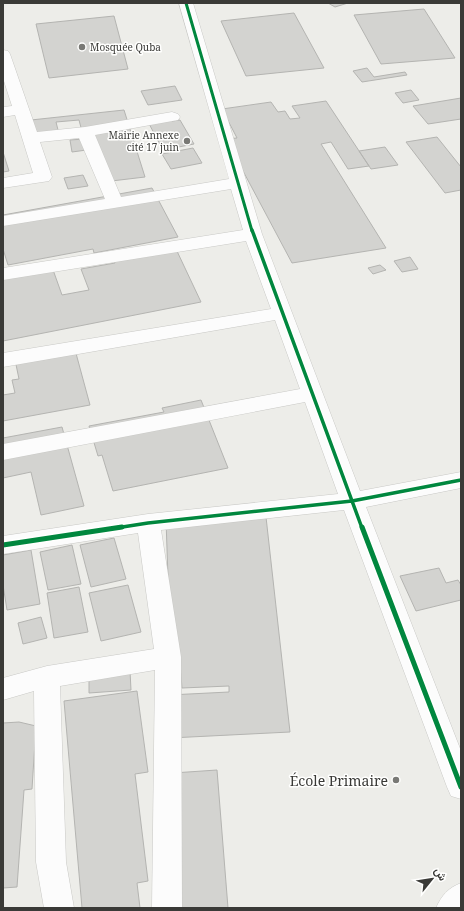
<svg xmlns="http://www.w3.org/2000/svg" width="464" height="911" viewBox="0 0 464 911" font-family="'Noto Serif',Vazirmatn,serif">
<style>
.building{fill:#d3d3d0;stroke:#b4b4b1}
.lines{fill:none;stroke-linecap:round;stroke-linejoin:round}
.street-casing{stroke:#c9c9c6;stroke-width:1}
.street{fill:#fcfcfc;fill-rule:evenodd}
.cycleway-far2-casing{stroke:#fffffe;stroke-width:5}
.cycleway-far1-casing{stroke:#fffffe;stroke-width:6}
.cycleway-casing{stroke:#fffffe;stroke-width:8}
.cycleway-far2{stroke:#00873e;stroke-width:3}
.cycleway-far1{stroke:#00873e;stroke-width:3.5}
.cycleway{stroke:#00873e;stroke-width:5}
.poi-dot{fill:#797975;stroke:#fffffe;stroke-width:1.5}
.labels{text-anchor:middle;dominant-baseline:central;stroke-width:3;stroke-linejoin:round;paint-order:stroke}
.far-poi-label{font-size:10px;fill:#3a3a37;stroke:#fffffe;text-anchor:start}
.near-poi-label{font-size:14px;fill:#3a3a37;stroke:#fffffe;text-anchor:end}
</style>
<rect width="100%" height="100%" fill="#edede9"/>
<path class="building" d="M328,3H348L335,7Z
M424,9L455,58L381,64L354,15Z
M294,13L324,68L246,76L221,21Z
M114,16L128,69L49,78L36,24Z
M367,68L374,77L405,72L407,75L362,82L353,71Z
M175,86L182,100L148,105L141,91Z
M411,90L419,100L403,103L395,93Z
M461,98V119L428,124L413,106Z
M326,101L369,166L348,169L331,142L321,144L386,248L292,263L226,139L237,138L222,109L271,102L278,112L285,111L290,119L300,118L292,106Z
M124,110L145,177L103,182L94,149L72,152L70,140L84,139L79,120L56,122L59,134L34,137L31,120Z
M170,116L172,121L180,120L194,144L163,150L147,120Z
M437,137L461,167V190L445,193L406,142Z
M385,147L398,165L371,169L359,151Z
M193,148L202,163L171,169L162,154Z
M3,152L9,171L3,172Z
M83,175L88,186L68,189L64,178Z
M152,188L178,237L94,253L93,249L8,265L3,249V215Z
M176,249L201,302L3,341V276L52,267L62,295L89,290L81,269L115,263L113,258Z
M410,257L418,269L402,272L394,261Z
M380,265L386,270L373,274L368,268Z
M74,346L90,405L3,421V395L15,393L12,380L19,379L14,355Z
M201,400L228,468L113,491L102,455L98,456L89,426L164,412L162,408Z
M62,427L84,506L41,515L31,472L3,478V438Z
M265,508L290,732L170,738L169,695L229,692V686L182,688L180,663H171L166,520Z
M114,538L126,579L91,587L80,545Z
M72,545L81,584L48,590L40,552Z
M31,550L40,604L7,610L3,585V555Z
M439,568L446,583L458,580L461,585V600L416,611L400,576Z
M128,585L141,632L101,641L89,593Z
M79,587L88,632L54,638L47,593Z
M41,617L47,638L23,644L18,623Z
M130,671L131,690L89,693V674Z
M137,691L148,772L135,774L148,881L137,883L140,908H82L64,701Z
M19,722L36,726L32,789L24,790L17,887L3,888V723Z
M217,770L228,908H180L173,773Z"/>
<g class="lines">
<g class="street-casing">
<path id="street" d="M179,3H193L262,234L360,491L461,472V488L366,507L461,751V799L451,796L447,787L344,510L161,530L181,657L182,908H152L155,670L60,686L66,862L74,908H44L36,862L34,691L3,700V678L47,666L154,649L138,533L3,554V536L148,514L338,494L305,402L3,460V444L300,389L275,320L3,367V353L271,309L246,241L3,280V268L243,230L231,189L3,226V216L105,199L79,138L40,142L52,177L49,181L3,188V178L33,173L15,115L3,117V107L12,106L3,78V50L8,51L10,54L37,132L85,127L172,112L178,114L180,117L178,120L95,135L121,197L229,179Z
M461,883V908H436C442,895 448,888 461,883Z"/>
</g>
<use href="#street" class="street"/>
<g class="cycleway-far2-casing">
<path id="cycleway-far2" d="M186,3L252,231"/>
</g>
<g class="cycleway-far1-casing">
<path id="cycleway-far1" d="M252,230L362,528
M116,528L148,523L352,501L461,480"/>
</g>
<g class="cycleway-casing">
<path id="cycleway" d="M362,527L461,787
M3,545L122,527"/>
</g>
<use href="#cycleway-far2" class="cycleway-far2"/>
<use href="#cycleway-far1" class="cycleway-far1"/>
<use href="#cycleway" class="cycleway"/>
</g>
<g class="poi-dot">
<circle cx="82" cy="47" r="4"/>
<circle cx="187" cy="141" r="4"/>
<circle cx="396" cy="780" r="4"/>
</g>
<g class="labels">
<g class="far-poi-label">
<text x="90" y="47">Mosquée Quba</text>
<text x="179" y="135" text-anchor="end">Mairie Annexe<tspan x="179" dy="12">cité 17 juin</tspan></text>
</g>
<g class="near-poi-label">
<text x="388" y="780">École Primaire</text>
</g>
</g>
<rect width="464" height="911" fill="none" stroke="#3a3a37" stroke-width="8"/>
<g transform="translate(432 879) rotate(60)" stroke="#fffffe" stroke-width="3" paint-order="stroke">
<path d="M0-3L7 15L0 10L-7 15Z" fill="#3a3a37"/>
<text y="-6" font-size="11" font-weight="bold" text-anchor="middle" fill="#3a3a37">ش</text>
</g>
</svg>
